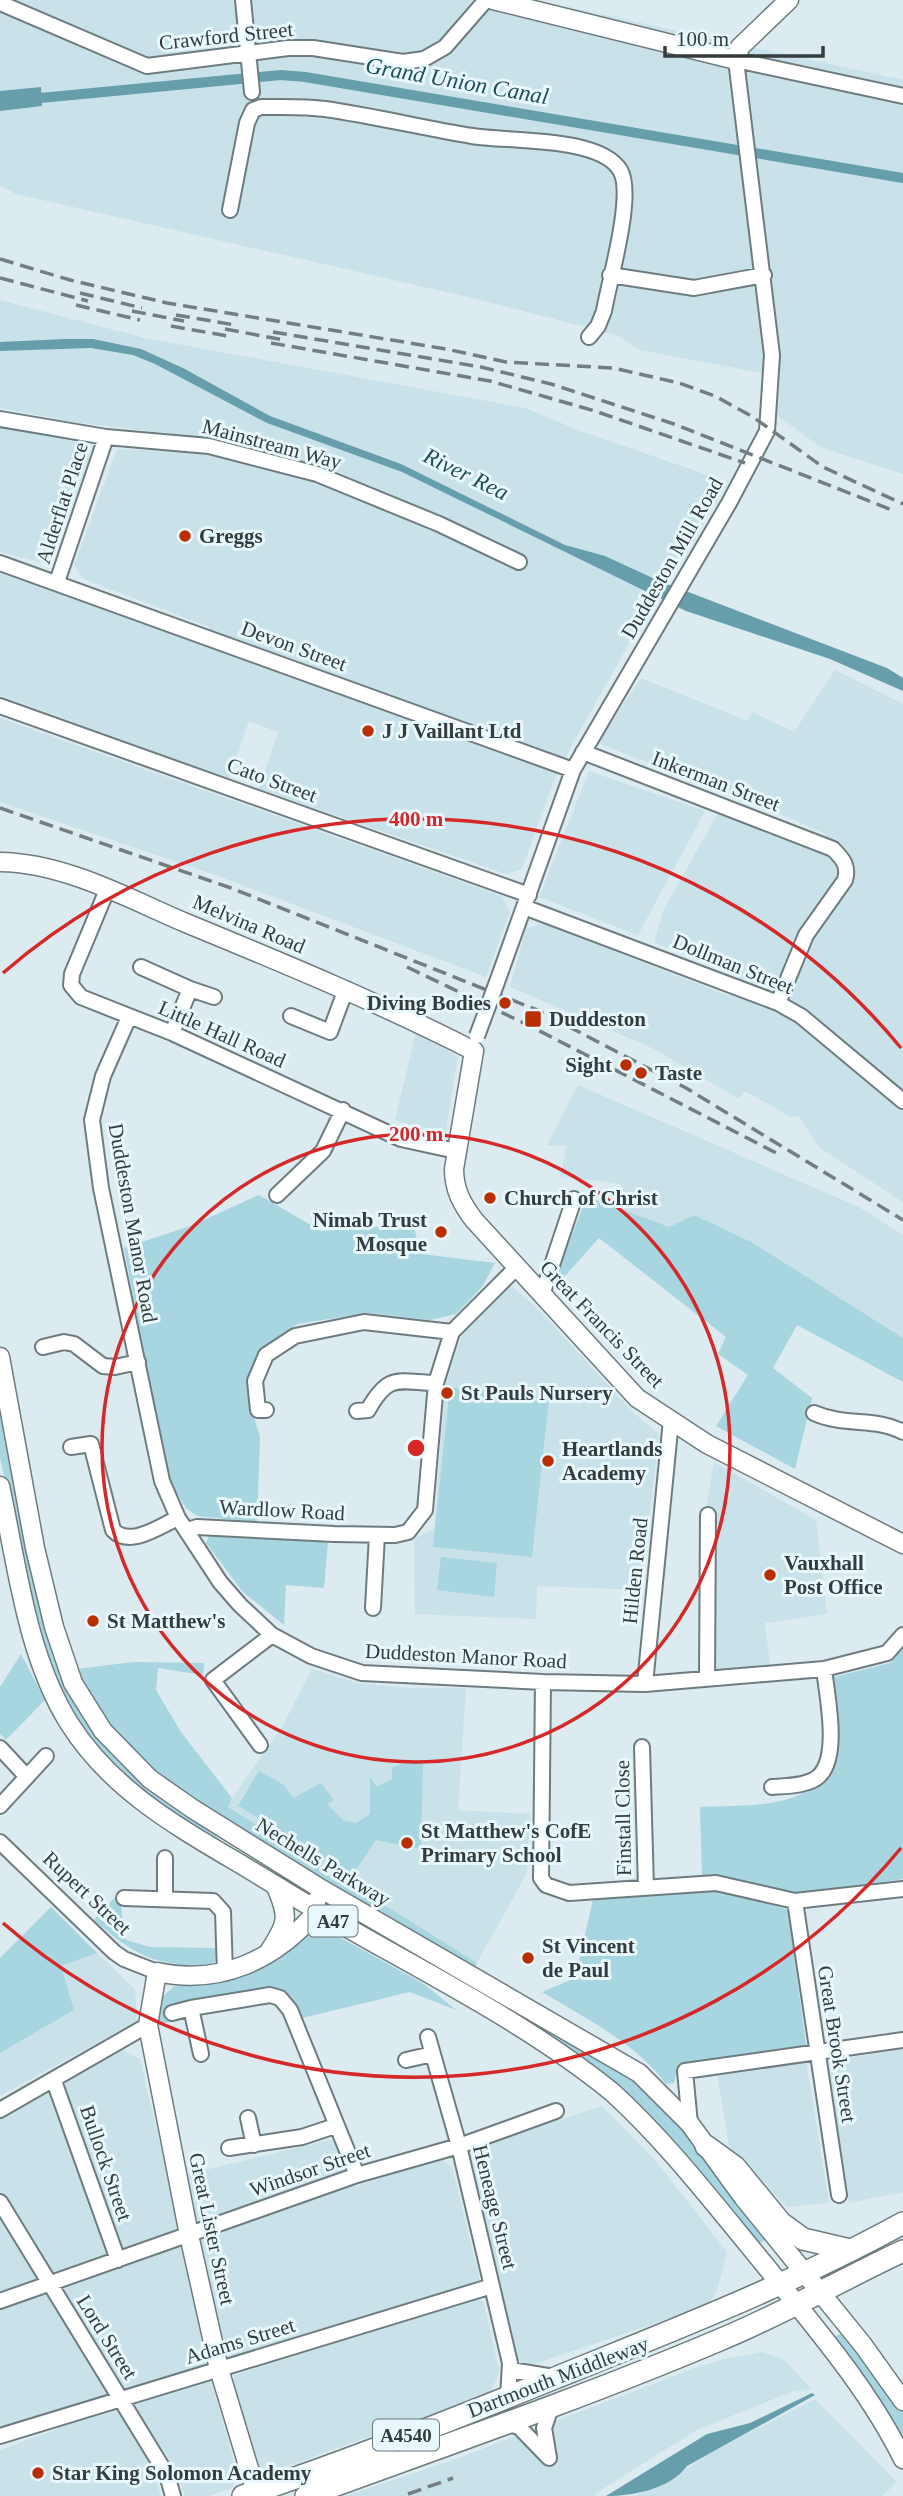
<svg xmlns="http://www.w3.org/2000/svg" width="903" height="2496" viewBox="0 0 903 2496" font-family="'Times New Roman',serif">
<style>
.built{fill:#c9e2e9}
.green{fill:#a7d5e0}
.water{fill:#669eac}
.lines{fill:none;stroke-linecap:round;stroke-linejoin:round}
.canal{stroke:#669eac;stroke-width:10}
.minor-casing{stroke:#6e7c80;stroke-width:18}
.major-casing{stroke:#6e7c80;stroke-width:21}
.highway-casing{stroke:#6e7c80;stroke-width:24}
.minor{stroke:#fff;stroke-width:14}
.major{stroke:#fff;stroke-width:18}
.highway{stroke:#fff;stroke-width:21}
.rail{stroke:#747e80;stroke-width:3.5;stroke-dasharray:14 7;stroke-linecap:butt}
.minor-bridge-casing{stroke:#6e7c80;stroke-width:18;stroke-linecap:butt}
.minor-bridge{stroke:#fff;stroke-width:14}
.ring{fill:none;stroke:#d62828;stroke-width:3.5}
.poi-dot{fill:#b92f01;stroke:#e8f8fd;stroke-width:2.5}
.labels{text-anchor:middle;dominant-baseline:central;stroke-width:6;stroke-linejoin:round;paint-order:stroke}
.shield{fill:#e8f8fd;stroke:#6b7477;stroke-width:2}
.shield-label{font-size:19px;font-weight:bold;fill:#353c3d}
.street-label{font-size:21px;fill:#353c3d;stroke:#e8f8fd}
.poi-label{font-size:21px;font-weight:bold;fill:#353c3d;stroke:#e8f8fd;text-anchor:start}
.water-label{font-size:23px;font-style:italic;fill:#1d4f5a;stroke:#e8f8fd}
.centre{fill:#d62828;stroke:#e8f8fd;stroke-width:3.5}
.ring-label{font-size:21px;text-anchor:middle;font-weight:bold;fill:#d62828;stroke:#e8f8fd;stroke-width:6;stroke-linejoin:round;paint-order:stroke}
</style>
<rect width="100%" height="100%" fill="#dbebef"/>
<path class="built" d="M0,0H536L903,80V474L822,448L778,416L766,374L640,350L617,335L464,296L16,194L0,185Z
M0,300L145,338L525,408L583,432L728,482L692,544L683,547L572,745L553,783L522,869L506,874L259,789L278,732L249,721L229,779L0,695V570L205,644L209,627L84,579L74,565L117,449L209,453L212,438L79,423L0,408Z
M0,425L78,440L89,456L55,556L44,563L0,552Z
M835,670L903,704V1202L820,1148L798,1116L791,1117L745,1091L739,1099L652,1048L510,987L526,929L542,923L729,996L739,974L654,943L663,911L718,813L829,855V842L824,833L749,801L597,743L641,678L748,721L752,712L794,732Z
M0,718L502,896L510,912L486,977L218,876L0,802Z
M589,771L705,811L638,935L539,897Z
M416,1032L458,1057L445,1136L395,1120Z
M578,1085L859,1207L903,1235V1338L757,1246L694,1215L669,1227L617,1207L621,1184L560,1176L567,1146L547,1145Z
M508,1283L536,1307L635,1414L659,1434L641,1590L537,1586L536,1619L415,1614L414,1539L434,1528L445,1387L464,1329Z
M714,1462L816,1520L827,1614L765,1623L770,1666L708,1670L703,1526Z
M312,1669L358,1683L412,1688H466L458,1810L530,1814L527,1873L477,1963L228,1807L232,1798L282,1727Z
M97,1953L135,1989L137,2021L0,2096V2053L74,2010L61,1966Z
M121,2049L140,2059L168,2179L334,2139L355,2187L439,2157L452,2167L480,2280L235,2358L223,2351L219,2338L200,2343L238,2475L232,2488L209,2496H185L175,2467L135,2409L122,2416L152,2467L161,2496H0V2450L58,2429L54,2417L0,2432V2119Z
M903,2049V2192L848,2203L829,2061Z
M806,2060L829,2203L787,2207L730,2151L717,2074Z
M602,2106L655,2160L727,2252L717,2291L707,2306L528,2366L516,2359L466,2150Z
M478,2298L484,2302L499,2371L491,2393L268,2473L254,2468L231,2384L235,2375Z
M762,2352L784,2359L811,2389L794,2391L697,2430L596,2493V2496H345L453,2460L695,2368L724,2359Z
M815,2399L897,2482L882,2496H635L678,2475L708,2454Z"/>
<path class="green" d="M259,1195L321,1231L413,1224L421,1254L495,1263L482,1287L456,1314L430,1320L367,1313L297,1324L253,1362L249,1401L260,1437L257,1522L197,1516L186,1508L167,1477L124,1248L193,1225Z
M587,1196L669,1227L694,1215L753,1243L903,1338V1382L797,1325L773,1368L812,1398L795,1469L716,1426L748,1375L718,1354L726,1337L599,1238L556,1286L554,1281Z
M450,1387L549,1398L532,1557L433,1547Z
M0,1399L70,1690L228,1848L158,1806L110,1763L68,1710L50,1668L35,1617L0,1457Z
M229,1532L328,1542L324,1588L286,1585L284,1625L243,1592L206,1543L209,1536Z
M441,1557L497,1563L494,1597L437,1590Z
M903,1647V1879L790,1896L702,1876L700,1807C746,1805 817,1811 836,1757C840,1747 834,1692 834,1677L890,1663Z
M21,1654L45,1700L6,1740L0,1734V1687Z
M133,1662L204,1663L203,1675L158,1668L156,1690L181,1732L232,1798L228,1807L477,1963L475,1969C417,1934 359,1900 301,1866C213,1814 119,1767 77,1669Z
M406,1762L423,1763L421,1849L376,1840L353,1874L238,1806L259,1771L284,1785L293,1798L321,1783L334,1800L327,1804L344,1821L356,1823L370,1814V1777L377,1787L392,1779V1768Z
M715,1886L788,1910L806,2045L678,2066L674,2083L666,2084C635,2042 586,2019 542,1992L575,1978L593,1900Z
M119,1893L126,1940L150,1947L218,1948L215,1962C206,1967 197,1965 187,1965C144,1962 126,1947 94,1920Z
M329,1899L599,2053L645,2088L670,2111L767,2239L754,2247L638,2108L328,1910Z
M51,1907L97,1953L61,1966L74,2010L0,2053V1958Z
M325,1929L424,1984L456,2010L410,1992L302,2018C296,2006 291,1996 277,1991C263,1985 186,2002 169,2008L172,2021L158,2025L162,1997L175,1986L220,1983L266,1967L311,1933Z
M844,2332L903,2408V2445L860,2372L834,2337Z"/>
<path class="water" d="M41,87L42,106L0,111V91Z
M65,339H93L141,349L183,368L270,416L401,464L565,545L605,556L657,580L887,668L903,678V691L830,659L686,611L402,472L267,423L155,364L133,355L91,348L0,351V342Z
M812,2393L815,2395L687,2466C670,2489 633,2496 606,2496L707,2434L750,2423Z"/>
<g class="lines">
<path class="canal" d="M30,99L281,75L305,77L903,178"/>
<g class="minor-casing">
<path id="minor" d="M243,0L252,92
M0,3L147,66L288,48H313L403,62L424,59L445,47L486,0
M230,210L247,123L253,110L261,107C282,107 304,106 325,109C374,116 423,128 472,136C508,142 599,136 620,170C635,194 609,281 604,311L598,326L589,337
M610,275L694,288L764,275
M0,419L106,437L209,446L317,474L439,524L519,562
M0,563L573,770
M57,582L106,437
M0,706L529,895
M583,752L833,849C843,859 849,866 845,880L806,935L778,1003
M107,890L72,974L71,985L81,997L172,1033L401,1139L456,1151
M524,907L778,1003L801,1016L903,1101
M141,967L190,989L172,1033
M497,982L573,770L729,503L767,431L772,355L736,60L903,96
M190,989L214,997
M291,1016L330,1032L346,989
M129,1017L103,1076L92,1120L101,1188L162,1481L178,1518L220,1582L240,1605L272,1635L311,1656L362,1673L543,1682L645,1684L824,1669L887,1653L903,1635
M277,1195L323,1151L343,1110
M542,1295L574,1199
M43,1347L64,1342L74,1344L103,1366L115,1367L138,1362
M266,1410H258L255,1381L266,1355L295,1336L364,1322L452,1332
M357,1411L368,1410C389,1373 397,1382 436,1383
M814,1413C846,1427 876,1417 903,1432
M71,1447L91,1444L113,1530C130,1548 160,1526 178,1518
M187,1530L197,1527L334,1534L395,1535L408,1532L425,1510L436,1383L452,1332L516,1268
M373,1608L377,1535
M707,1679L708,1515
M543,1682L541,1878L546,1885L569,1893L716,1883L795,1901L903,1889
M645,1684L671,1420
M260,1745L213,1680L272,1635
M642,1747L646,1888
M0,1748L27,1777
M772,1787C785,1786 809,1786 819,1776C840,1756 827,1696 824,1669
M0,1806L46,1756
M0,1842L114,1952L124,1959L157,1972
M165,1858V1899
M124,1898L213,1901L223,1912L225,1973
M795,1901L839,2195
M172,2013L191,2008
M428,2037L459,2146L510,2363L508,2398
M201,2054L191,2008L270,1995L280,1998L290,2010L357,2175
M406,2060L433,2054
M54,2081L118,2260
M0,2110L148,2025
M248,2118L254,2145
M690,2124L685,2071L903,2040
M229,2148L302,2137L335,2126
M0,2202L167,2475L173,2496
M0,2301L357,2175L459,2146L556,2111
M511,2370L554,2377
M504,2423L519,2427L549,2458L544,2428L552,2405
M0,2436L492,2286"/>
</g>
<g class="major-casing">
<path id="major" d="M493,0L736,60L740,47L789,0
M0,862C65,863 127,898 186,923C283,963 380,1003 474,1051L454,1169C454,1190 462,1204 474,1220L637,1398L707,1444L903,1544
M0,1357L35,1548L54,1627L73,1683L103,1731L150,1779L193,1809L318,1887L639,2073L690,2124L743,2197L863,2345L903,2401
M0,1486C17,1564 26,1654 69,1723C118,1801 200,1838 275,1885C385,1954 511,2010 612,2092C668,2143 716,2206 764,2264C813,2325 868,2388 903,2459
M270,1950C288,1923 289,1916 276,1887
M256,2492L219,2369L189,2235L148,2025L157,1972C221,1986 276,1959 316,1912V1901"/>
</g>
<g class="highway-casing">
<path id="highway" d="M706,2146L735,2167L781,2223L803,2239L850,2250
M243,2496C348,2461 452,2420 555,2378C673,2330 792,2284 903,2223
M306,2496C443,2446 582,2398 717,2341C781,2315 841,2280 903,2251"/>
</g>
<use href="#minor" class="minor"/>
<use href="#major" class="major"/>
<use href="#highway" class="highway"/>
<path class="rail" d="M0,259L70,280L167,303L446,349L506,362L613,368L679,383L715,396L753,417L823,467L903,504
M0,278L88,301
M80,293L142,308
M76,305L140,320
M132,311L184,321
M176,315L235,325
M171,326L233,337
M225,329L284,340
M273,332L481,367L551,384L674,424L892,510
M271,343L490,381L595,411L745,463
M0,808L231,888L537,1010L686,1088L903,1220
M407,967L530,1026L782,1156
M408,2494L453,2478"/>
<g class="minor-bridge-casing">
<path id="minor-bridge" d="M477,1036L497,982"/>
</g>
<use href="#minor-bridge" class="minor-bridge"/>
</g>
<g class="ring">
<circle cx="416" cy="1448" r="314"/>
<path d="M901 1848A629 629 0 0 1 3 1923M3 973A629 629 0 0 1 901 1048"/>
</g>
<g class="poi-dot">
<circle cx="185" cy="536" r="7"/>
<circle cx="368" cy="731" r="7"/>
<circle cx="505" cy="1003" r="7"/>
<rect x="524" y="1010" width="18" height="18" rx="3.5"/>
<circle cx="626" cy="1065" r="7"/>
<circle cx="641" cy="1073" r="7"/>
<circle cx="490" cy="1198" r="7"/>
<circle cx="441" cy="1232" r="7"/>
<circle cx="447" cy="1393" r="7"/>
<circle cx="548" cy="1461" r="7"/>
<circle cx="770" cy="1575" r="7"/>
<circle cx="93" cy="1621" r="7"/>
<circle cx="407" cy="1843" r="7"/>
<circle cx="528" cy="1958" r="7"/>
<circle cx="38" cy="2473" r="7"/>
</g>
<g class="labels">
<g class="shield">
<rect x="308.5" y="1905.5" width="49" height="31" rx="5"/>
<rect x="373" y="2419.5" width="66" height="31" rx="5"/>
</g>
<g class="shield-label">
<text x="333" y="1921">A47</text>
<text x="406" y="2435">A4540</text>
</g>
<g class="street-label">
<text transform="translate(226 36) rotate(-6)">Crawford Street</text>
<text transform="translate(272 444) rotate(15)">Mainstream Way</text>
<text transform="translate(62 503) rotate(-72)">Alderflat Place</text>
<text transform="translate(672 558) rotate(-60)">Duddeston Mill Road</text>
<text transform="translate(294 646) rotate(20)">Devon Street</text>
<text transform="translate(272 780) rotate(20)">Cato Street</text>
<text transform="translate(716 781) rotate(21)">Inkerman Street</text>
<text transform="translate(249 924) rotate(23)">Melvina Road</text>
<text transform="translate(733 964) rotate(22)">Dollman Street</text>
<text transform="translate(222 1034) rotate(24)">Little Hall Road</text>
<text transform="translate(133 1223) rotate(80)">Duddeston Manor Road</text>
<text transform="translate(602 1324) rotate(46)">Great Francis Street</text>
<text transform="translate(282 1510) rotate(3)">Wardlow Road</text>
<text transform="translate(635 1571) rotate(-84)">Hilden Road</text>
<text transform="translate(466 1656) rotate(3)">Duddeston Manor Road</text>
<text transform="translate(623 1818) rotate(-91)">Finstall Close</text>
<text transform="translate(323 1862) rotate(31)">Nechells Parkway</text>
<text transform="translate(87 1893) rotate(43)">Rupert Street</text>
<text transform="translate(837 2044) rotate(81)">Great Brook Street</text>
<text transform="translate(106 2163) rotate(71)">Bullock Street</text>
<text transform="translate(310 2170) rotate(-19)">Windsor Street</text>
<text transform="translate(495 2207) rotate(76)">Heneage Street</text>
<text transform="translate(212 2229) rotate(78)">Great Lister Street</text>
<text transform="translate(107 2337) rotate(58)">Lord Street</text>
<text transform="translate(240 2341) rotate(-17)">Adams Street</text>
<text transform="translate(558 2377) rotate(-21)">Dartmouth Middleway</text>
</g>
<g class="poi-label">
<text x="199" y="536">Greggs</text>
<text x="382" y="731">J J Vaillant Ltd</text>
<text x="491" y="1003" text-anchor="end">Diving Bodies</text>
<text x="549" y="1019">Duddeston</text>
<text x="612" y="1065" text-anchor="end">Sight</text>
<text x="655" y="1073">Taste</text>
<text x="504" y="1198">Church of Christ</text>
<text x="427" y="1220" text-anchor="end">Nimab Trust<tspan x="427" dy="24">Mosque</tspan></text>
<text x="461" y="1393">St Pauls Nursery</text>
<text x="562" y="1449">Heartlands<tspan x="562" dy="24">Academy</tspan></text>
<text x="784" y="1563">Vauxhall<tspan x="784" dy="24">Post Office</tspan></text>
<text x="107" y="1621">St Matthew's</text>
<text x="421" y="1831">St Matthew's CofE<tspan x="421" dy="24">Primary School</tspan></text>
<text x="542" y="1946">St Vincent<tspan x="542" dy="24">de Paul</tspan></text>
<text x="52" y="2473">Star King Solomon Academy</text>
</g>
<g class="water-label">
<text transform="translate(457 81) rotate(10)">Grand Union Canal</text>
<text transform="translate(466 474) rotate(26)">River Rea</text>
</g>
</g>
<circle cx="416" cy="1448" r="10" class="centre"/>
<g class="ring-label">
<text x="416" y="826">400 m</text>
<text x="416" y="1141">200 m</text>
</g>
<path d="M665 46v10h158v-10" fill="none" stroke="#353c3d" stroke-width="3.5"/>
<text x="676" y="46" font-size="21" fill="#353c3d" stroke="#e8f8fd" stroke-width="5" paint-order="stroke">100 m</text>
</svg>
